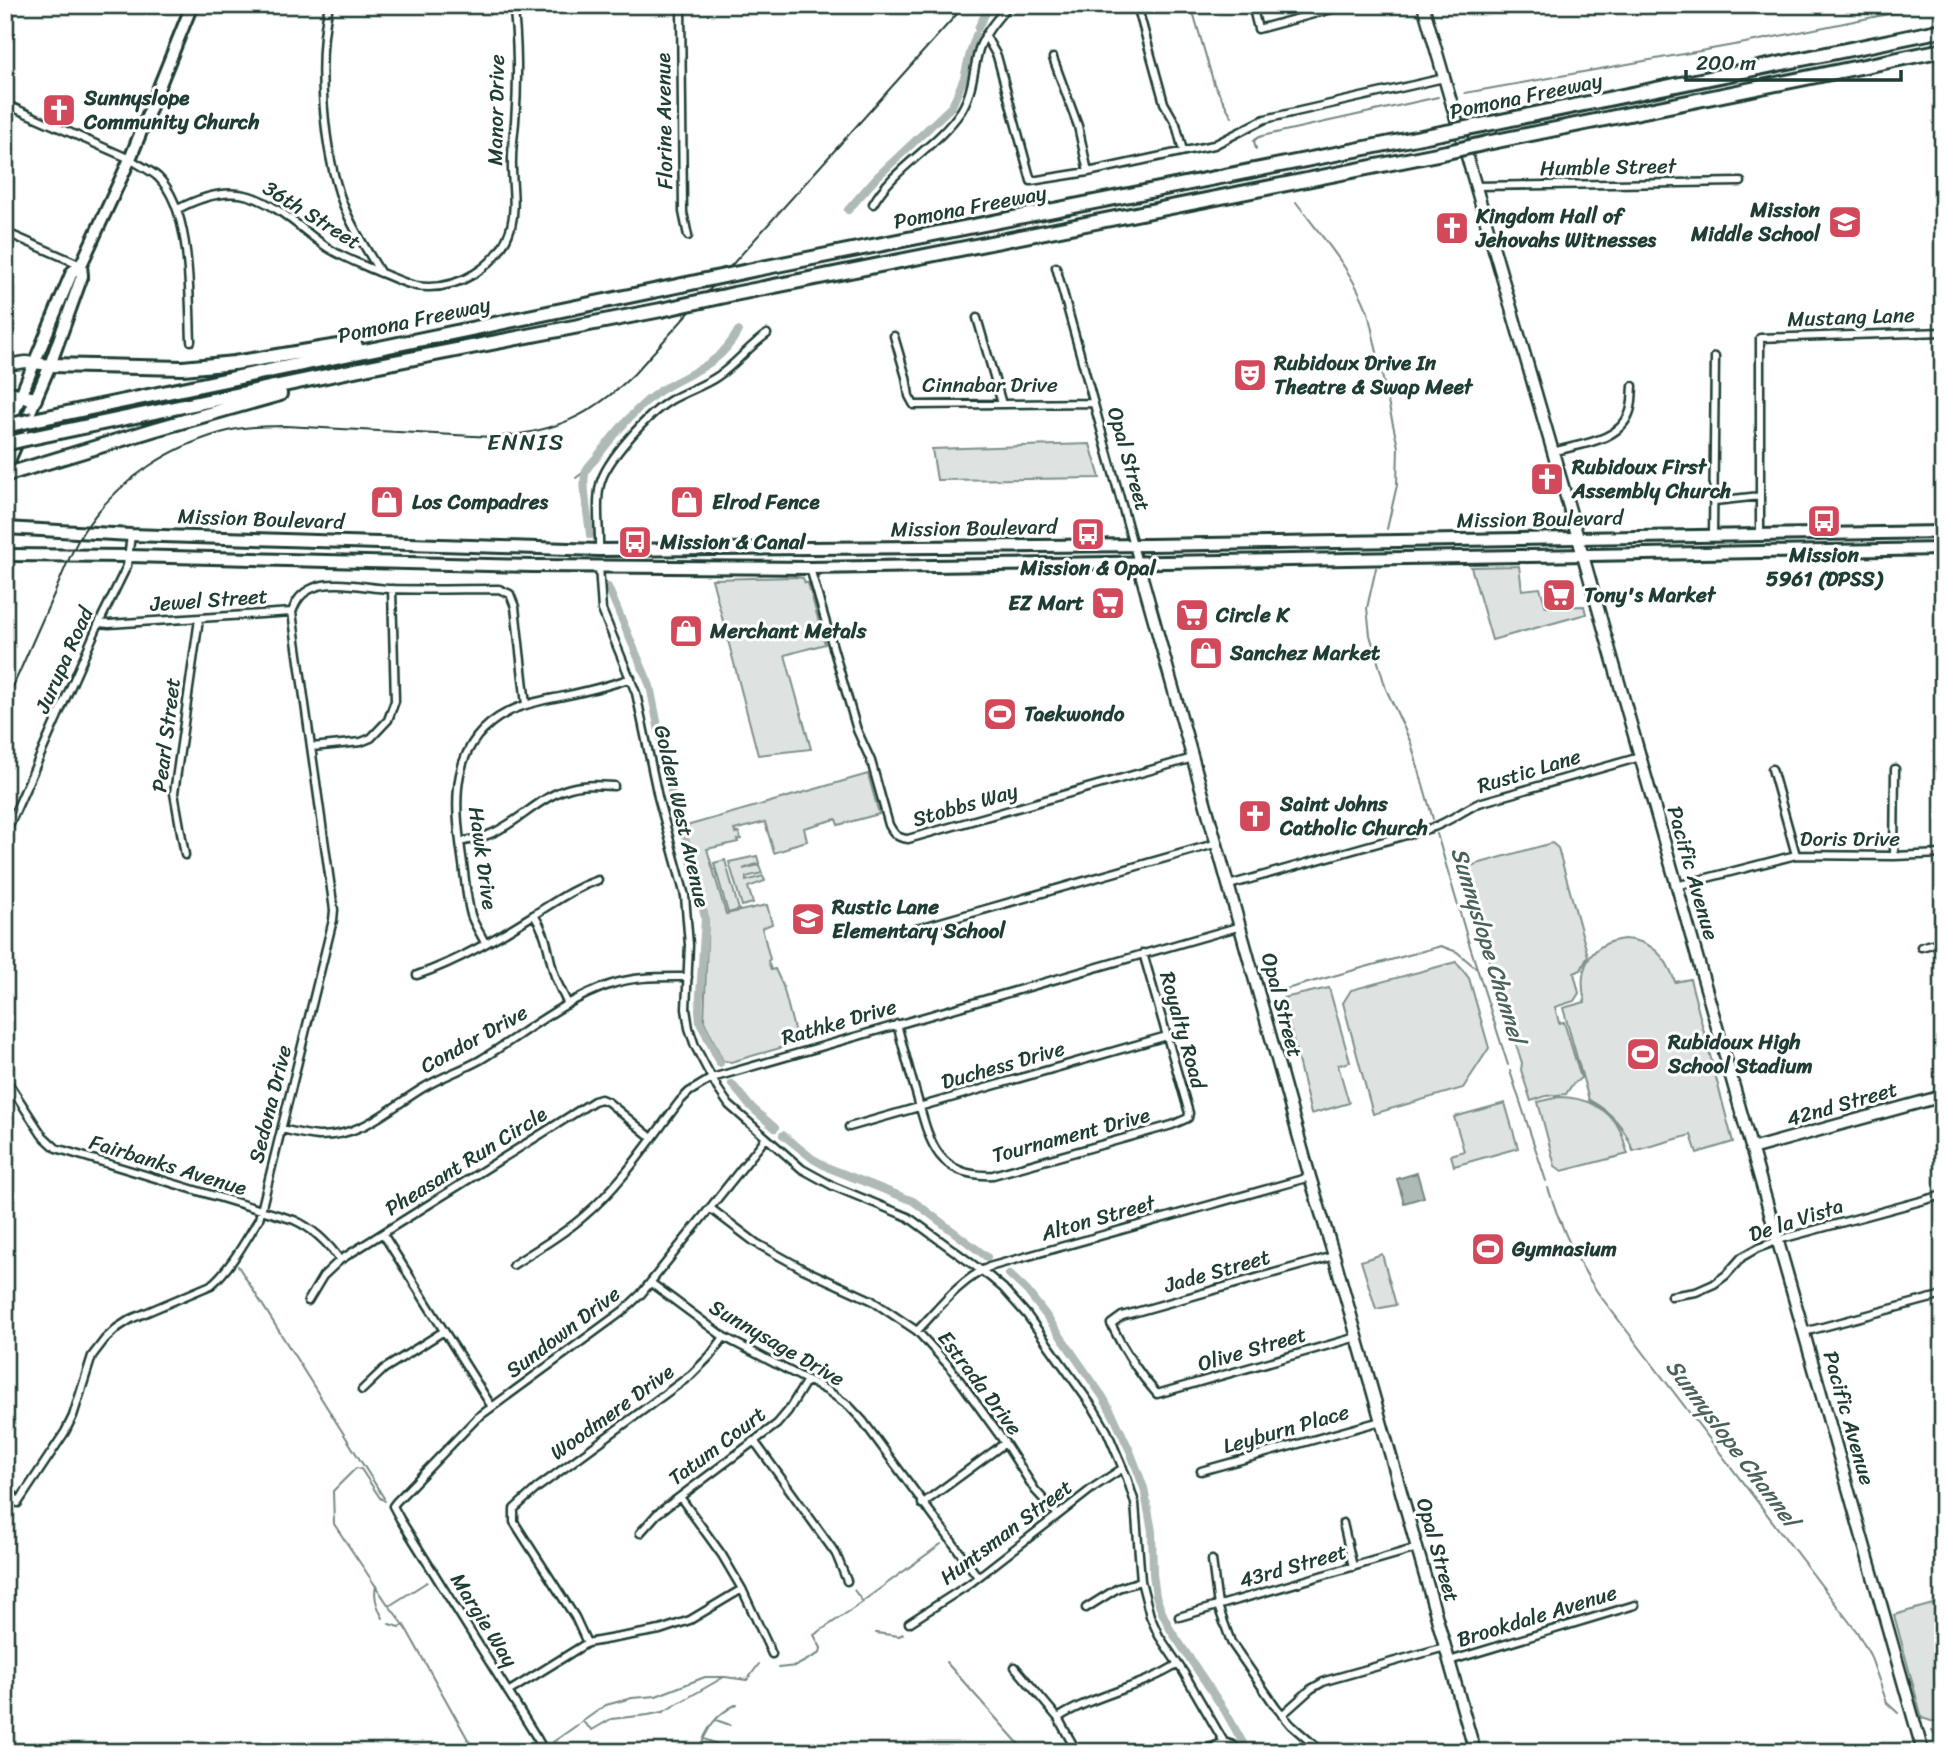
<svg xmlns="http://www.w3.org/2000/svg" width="1948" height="1757" viewBox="0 0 1948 1757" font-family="Sriracha,sans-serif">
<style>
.green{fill:#dee3e2;stroke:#7e908b;stroke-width:2}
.water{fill:#afbab7;stroke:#758883;stroke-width:2}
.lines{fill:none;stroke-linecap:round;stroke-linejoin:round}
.stream{stroke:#758883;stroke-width:2}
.canal{stroke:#afbab7;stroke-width:8}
.street-casing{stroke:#1f3d34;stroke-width:11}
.secondary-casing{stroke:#1f3d34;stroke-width:15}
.primary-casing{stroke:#1f3d34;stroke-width:16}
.highway-casing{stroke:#1f3d34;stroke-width:18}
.street{stroke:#fff;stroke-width:6}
.secondary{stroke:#fff;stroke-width:10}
.primary{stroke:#fff;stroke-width:10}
.highway{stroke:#fff;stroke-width:12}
.rail{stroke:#1f3d34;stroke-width:2}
.highway-bridge-casing{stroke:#1f3d34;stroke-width:18;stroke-linecap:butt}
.highway-bridge{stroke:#fff;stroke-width:12}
.labels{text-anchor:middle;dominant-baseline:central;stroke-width:6;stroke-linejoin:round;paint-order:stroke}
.street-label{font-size:21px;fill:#1f3d34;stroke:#fff}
.poi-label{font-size:21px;font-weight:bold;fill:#1f3d34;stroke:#fff;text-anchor:start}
.neighbourhood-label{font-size:23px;letter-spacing:2px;fill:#1f3d34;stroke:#fff}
.water-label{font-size:23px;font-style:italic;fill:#4a625b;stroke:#fff}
</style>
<rect width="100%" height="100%" fill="#fff"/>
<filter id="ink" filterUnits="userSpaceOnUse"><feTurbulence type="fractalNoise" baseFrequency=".0143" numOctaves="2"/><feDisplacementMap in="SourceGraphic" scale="14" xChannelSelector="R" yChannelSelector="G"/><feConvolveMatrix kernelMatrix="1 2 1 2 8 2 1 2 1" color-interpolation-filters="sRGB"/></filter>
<g filter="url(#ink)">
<path class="green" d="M1090,444L1100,478L937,480L932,449Z
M1519,566L1522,590L1540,588L1546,607L1584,606L1586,614L1492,640L1471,567Z
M797,577L803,578L805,583H808L825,644L785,655L811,749L758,755L712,579Z
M868,774L879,814L838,825L836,819L804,828L807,841L789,846V848L774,853L765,822L734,830L735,833L739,832L741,839L737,840L738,842L707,849L726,914L767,905L772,924L762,928L770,959L768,961L771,970L775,969L783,986L796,1037L786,1042L787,1046L731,1062L723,1061L704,1021L708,917L683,827Z
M1552,843L1558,848L1588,956L1581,970L1574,973L1579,993L1574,1001L1555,1007L1559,1023L1564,1022L1581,1078L1572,1085L1566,1094L1546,1096L1531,1101L1521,1070L1522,1063L1459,869Z
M757,856L759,863L743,869L759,865L762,873L746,877V881L763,876L765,881L748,887L753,903L742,906L729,862Z
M725,860L739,910L728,913L714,863Z
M1624,939C1652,940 1667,957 1675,982L1690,979L1733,1142L1697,1153L1691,1135L1633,1151C1625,1127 1611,1112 1589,1100L1563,1008L1585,1002C1577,969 1589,943 1624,939Z
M1456,962L1469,978L1489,1048L1463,1088L1373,1114L1343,1003L1351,990Z
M1329,988L1350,1062L1338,1065L1349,1103L1311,1114L1283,998Z
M1559,1097C1584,1097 1610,1108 1621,1132C1624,1139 1625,1147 1628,1154L1562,1171L1555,1166L1538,1102Z
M1505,1103L1518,1148L1454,1166L1451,1155L1464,1151L1454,1117Z
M1382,1254L1396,1305L1376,1309L1361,1261Z
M1943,1601V1729L1934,1722L1922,1718L1894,1615Z"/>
<path class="water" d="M1417,1173L1424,1197L1404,1203L1397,1179Z"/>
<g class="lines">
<path class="stream" d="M1191,5L1214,84L1232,117
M1465,93L1745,43L1933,5
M1256,149L1254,141L1257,138L1262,136L1438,97
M1296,202C1322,237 1352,270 1368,312L1398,447L1397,485L1387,529
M576,478L585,471
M1376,568L1367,608L1370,635L1386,689L1411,743L1433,819
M1437,834L1467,937L1508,1065
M1272,993L1441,946L1457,952L1477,969
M1510,1071L1546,1181
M1548,1188C1560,1226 1576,1260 1598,1293L1857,1632L1870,1655L1887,1703L1898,1713
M238,1266L384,1498
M385,1501L380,1498L361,1469L356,1468L333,1491L334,1524L389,1606L427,1582
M376,1586C373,1597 378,1609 383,1618
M863,1601L941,1544
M390,1607L404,1625L475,1752
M389,1624L400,1627L404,1625
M876,1633L899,1636L903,1634
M946,1662L1026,1752
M778,1668L796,1666L820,1653L821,1648L814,1635L863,1602L854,1590
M716,1720L730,1725
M584,1723L592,1730L611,1719L648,1715L663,1712L724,1677
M1932,1731L1943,1744
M704,1739L738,1752
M553,1742L606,1705L632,1698L656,1696L705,1677H725L747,1680L759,1664
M593,1752C604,1745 615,1748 627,1752
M698,1752C707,1728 715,1715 737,1704"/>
<path class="canal" d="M978,28L990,5
M848,210L877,177L952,106L964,78L970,53L976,35
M590,535C589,522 581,481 586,471C587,467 593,462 596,458C613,436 639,403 663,389C694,370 719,366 738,331
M608,587L650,686L671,791L683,829L700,896L705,918L699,1010L700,1022L720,1063
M732,1084L749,1105L775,1128
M783,1135L813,1159L829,1168L913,1201L987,1257
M1009,1274L1027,1291L1045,1314L1103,1397L1114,1417L1130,1451L1144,1488L1152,1531L1153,1574L1156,1596L1161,1610L1170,1629L1225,1711L1248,1752"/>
<g class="street-casing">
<path id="street" d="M329,5C316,62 323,150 343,204C352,228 367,250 380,272
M681,5L683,212L688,236
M1137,5L1164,103L1176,124L1183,151
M1252,5L1258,29L1347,5
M985,35L997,56L1031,181L1088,172L1199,148L1214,145L1265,119L1444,78
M1053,58L1078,126L1088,172
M5,104L130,159C139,165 150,170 158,177C192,210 189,296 191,341
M1476,186L1741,182
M873,204C894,167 937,147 961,111C973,92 973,70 979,49C985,32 997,19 1009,5
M178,209C199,198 225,189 249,196C279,205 303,231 328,248C345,259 363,265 381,273C392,277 403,283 416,286C457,292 499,267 511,227C517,204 511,182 512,159C512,146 514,134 515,122C518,87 518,39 513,5
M5,232L81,265
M1056,267L1138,563
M977,318L1002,404
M894,336L906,377L909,396L914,405L1094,403
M1553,452C1578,444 1618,442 1629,414C1633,405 1632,395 1633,386
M1715,501L1760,496
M1760,535V338L1943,332
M1713,536L1715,357
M599,550C600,529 595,505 600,485C605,461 649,413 671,400C686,391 704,386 718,376C736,364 748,347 767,334
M599,566L602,610L636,693L658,797L685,896L689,945L686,1009L689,1028L695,1046L706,1067L718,1089L729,1105L802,1169L833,1186L908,1217L990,1277L1003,1288L1027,1315L1094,1409L1107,1431L1127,1478L1135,1503L1141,1581L1150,1616L1159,1636L1184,1673L1224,1742L1227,1752
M810,568L857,730L871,761L889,825C894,834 897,838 908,839L1193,758
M99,623L109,624L292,612C296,601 301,593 313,588C333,579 366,588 389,589C426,590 463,589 499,589L510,594L515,607L526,705
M312,747L361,742L371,738L388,720L395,701L392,589
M1772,769L1796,855
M5,835L99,623L127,566L131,535
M460,842C474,839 490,836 502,828C523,817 541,798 564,790C580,784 597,785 614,786
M185,855L174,793L199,619
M1894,856L1895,769
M1229,885L1431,828C1449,822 1462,811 1479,803L1640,757
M1676,886L1796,855L1894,856L1943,854
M534,915C548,936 547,950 554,973C557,984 563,994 568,1004
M902,933L1218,843
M485,943C481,934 474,925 471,915C466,897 465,876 462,857C454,801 449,742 508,712C525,703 546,700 564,696C587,691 609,686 631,678
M1921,947L1943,941
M417,975C459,961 498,937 535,914C556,901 574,888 598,880
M897,1024C903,1047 909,1070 916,1093C929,1139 935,1178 993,1175L1172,1125L1188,1118L1189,1113L1143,953
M5,1078L42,1135L56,1148L294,1220C314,1229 328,1243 340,1260
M849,1127L1167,1036
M282,1129C294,1132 306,1135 318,1136C362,1137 388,1109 423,1088C441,1077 462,1070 480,1060C522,1035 562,1001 609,985C634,976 661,977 688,977
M710,1208L756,1243L803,1269L871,1300L917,1331L950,1367L1005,1443L1035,1490L1058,1515
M383,1234L492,1407
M1334,1256L1122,1316L1111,1324C1123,1349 1138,1373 1157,1394L1357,1337
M513,1265C537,1249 563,1235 584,1216C622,1184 650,1140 680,1101L689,1092L712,1078L1241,926
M651,1283L724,1337L828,1391L849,1406L863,1421L978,1577
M1671,1296L1696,1292L1714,1284L1726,1275L1742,1257L1758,1248L1785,1238L1943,1195
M308,1301L323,1276L340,1260L594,1101L601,1099L608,1102L652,1138
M917,1331C939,1308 959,1281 989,1267L1310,1177
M1804,1332L1943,1295
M362,1390L384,1369L444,1331
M755,1442L836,1554L847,1581
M1201,1471L1381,1421
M5,1482L18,1503L65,1432L73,1416L92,1356L105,1339L117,1328L131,1319L211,1285C231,1268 245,1241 259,1219L333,920L334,910L292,612
M680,1497L722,1555L742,1589L772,1654
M922,1504L1005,1443
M1343,1523L1353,1567
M640,1533L657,1514L777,1424L788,1411L807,1380
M1212,1560L1218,1606L1231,1642L1276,1707L1291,1725L1322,1752
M1086,1608L1118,1588L1141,1581
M1179,1617L1417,1548
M909,1623L968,1585L1094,1487L1123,1468
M587,1643L575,1617L514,1522V1509L537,1488L691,1375L710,1356L724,1337
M1449,1661L1635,1605
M1015,1667L1058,1718L1077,1752
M508,1692L587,1643L660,1630L690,1620L742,1589
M1282,1715L1311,1689L1325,1681L1445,1647
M1058,1718C1095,1694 1141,1688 1178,1664
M1224,1742L1233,1745L1238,1752
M538,1752L541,1745L537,1738L400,1519L393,1506L396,1502L477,1418L623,1311L641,1294L766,1138
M1200,1752L1224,1742"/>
</g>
<g class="secondary-casing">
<path id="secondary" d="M1423,5L1578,538L1923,1752
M5,365L26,362L50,365
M1138,563L1310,1177L1334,1256L1475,1752
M1751,1149L1943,1096"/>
</g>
<g class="primary-casing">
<path id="primary" d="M6,431L72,272L81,265L130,159L192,5
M5,470L50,365L82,276L81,265
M5,528L131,535L599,550L1150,545L1943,532
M5,555L129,556L533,566L810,568L1943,549"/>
</g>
<g class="highway-casing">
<path id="highway" d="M1482,125L1943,30
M1487,143L1943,50
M757,269L1441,133
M734,294L1447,152
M50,365L183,368L234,363L338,346H356
M5,394L10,393L35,399
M33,420L682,285
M26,439L374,366L661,310
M5,475L156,429L280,394"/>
</g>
<use href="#street" class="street"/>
<use href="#secondary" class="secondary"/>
<use href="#primary" class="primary"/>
<use href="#highway" class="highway"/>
<path class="rail" d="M5,704C22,667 38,629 55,592C64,571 72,548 85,529C119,479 173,444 232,430C249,426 267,426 285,426L492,437C553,433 590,417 634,374L965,5"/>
<g class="highway-bridge-casing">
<path id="highway-bridge" d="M1441,133L1482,125
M1447,152L1487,143
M682,285L757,269
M661,310L734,294
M5,426L33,420
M5,444L26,439"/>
</g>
<use href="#highway-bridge" class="highway-bridge"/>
</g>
</g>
<defs>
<g id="church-square" transform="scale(1.75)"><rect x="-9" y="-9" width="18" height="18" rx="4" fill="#d1495b" stroke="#fff"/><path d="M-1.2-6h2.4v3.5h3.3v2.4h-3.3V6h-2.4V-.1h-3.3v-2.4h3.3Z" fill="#fff"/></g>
<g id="school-square" transform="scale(1.75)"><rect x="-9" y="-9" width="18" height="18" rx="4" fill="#d1495b" stroke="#fff"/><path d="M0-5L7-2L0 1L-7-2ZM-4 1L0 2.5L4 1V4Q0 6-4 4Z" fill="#fff"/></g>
<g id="theatre-square" transform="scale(1.75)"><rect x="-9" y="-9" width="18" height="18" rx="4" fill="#d1495b" stroke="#fff"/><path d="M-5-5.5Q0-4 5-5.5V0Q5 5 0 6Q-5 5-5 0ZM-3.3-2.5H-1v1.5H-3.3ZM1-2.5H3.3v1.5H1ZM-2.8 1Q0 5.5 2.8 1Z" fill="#fff"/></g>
<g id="shop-square" transform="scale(1.75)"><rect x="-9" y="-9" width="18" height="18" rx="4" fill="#d1495b" stroke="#fff"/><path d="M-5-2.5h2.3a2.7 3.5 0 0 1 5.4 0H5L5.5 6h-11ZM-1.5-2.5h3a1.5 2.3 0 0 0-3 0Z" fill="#fff"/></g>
<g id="bus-square" transform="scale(1.75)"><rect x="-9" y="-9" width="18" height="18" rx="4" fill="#d1495b" stroke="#fff"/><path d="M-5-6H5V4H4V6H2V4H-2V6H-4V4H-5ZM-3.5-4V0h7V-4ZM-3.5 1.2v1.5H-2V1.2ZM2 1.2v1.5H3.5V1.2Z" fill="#fff"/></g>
<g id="supermarket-square" transform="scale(1.75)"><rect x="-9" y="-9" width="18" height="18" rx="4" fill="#d1495b" stroke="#fff"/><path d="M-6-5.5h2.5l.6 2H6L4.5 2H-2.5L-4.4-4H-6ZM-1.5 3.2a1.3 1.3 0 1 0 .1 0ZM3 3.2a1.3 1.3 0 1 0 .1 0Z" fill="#fff"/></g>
<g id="stadium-square" transform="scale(1.75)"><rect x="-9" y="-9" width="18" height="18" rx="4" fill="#d1495b" stroke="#fff"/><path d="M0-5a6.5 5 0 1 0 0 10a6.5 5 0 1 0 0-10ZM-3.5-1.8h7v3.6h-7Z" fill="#fff"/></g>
</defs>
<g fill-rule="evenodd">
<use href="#church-square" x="59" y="110"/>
<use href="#school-square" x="1845" y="222"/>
<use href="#church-square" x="1452" y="228"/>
<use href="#theatre-square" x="1250" y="375"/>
<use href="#church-square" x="1547" y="479"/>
<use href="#shop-square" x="387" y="502"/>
<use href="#shop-square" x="687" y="502"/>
<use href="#bus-square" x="1824" y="521"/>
<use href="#bus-square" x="1088" y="534"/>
<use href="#bus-square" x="635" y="542"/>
<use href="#supermarket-square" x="1559" y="595"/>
<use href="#supermarket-square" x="1108" y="603"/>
<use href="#supermarket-square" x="1192" y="615"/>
<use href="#shop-square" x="686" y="631"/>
<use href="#shop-square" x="1206" y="653"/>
<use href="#stadium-square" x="1000" y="714"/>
<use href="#church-square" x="1255" y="816"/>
<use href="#school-square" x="808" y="919"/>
<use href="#stadium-square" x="1643" y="1054"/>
<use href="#stadium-square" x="1488" y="1249"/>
</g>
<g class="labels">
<g class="street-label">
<text transform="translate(1526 96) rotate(-12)">Pomona Freeway</text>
<text transform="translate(496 110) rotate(-89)">Manor Drive</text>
<text transform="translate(664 121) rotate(-91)">Florine Avenue</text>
<text transform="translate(1608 167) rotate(-1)">Humble Street</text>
<text transform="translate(970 207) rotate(-11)">Pomona Freeway</text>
<text transform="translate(312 215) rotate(32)">36th Street</text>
<text transform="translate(1851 317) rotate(-2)">Mustang Lane</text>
<text transform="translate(414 320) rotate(-12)">Pomona Freeway</text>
<text x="990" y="385">Cinnabar Drive</text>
<text transform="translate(1129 459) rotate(74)">Opal Street</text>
<text transform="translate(261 519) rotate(2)">Mission Boulevard</text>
<text transform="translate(1540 519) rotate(-1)">Mission Boulevard</text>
<text transform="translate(974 528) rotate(-1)">Mission Boulevard</text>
<text transform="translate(209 600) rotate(-4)">Jewel Street</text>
<text transform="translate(64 660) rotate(-66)">Jurupa Road</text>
<text transform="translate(166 735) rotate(-83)">Pearl Street</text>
<text transform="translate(1529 771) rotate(-17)">Rustic Lane</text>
<text transform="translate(965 805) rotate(-16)">Stobbs Way</text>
<text transform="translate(682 816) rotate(77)">Golden West Avenue</text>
<text x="1850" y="839">Doris Drive</text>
<text transform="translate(483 858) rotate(82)">Hawk Drive</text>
<text transform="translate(1693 873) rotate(74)">Pacific Avenue</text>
<text transform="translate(1282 1005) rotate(75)">Opal Street</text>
<text transform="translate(839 1022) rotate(-16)">Rathke Drive</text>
<text transform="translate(1183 1030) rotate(74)">Royalty Road</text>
<text transform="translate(474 1039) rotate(-29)">Condor Drive</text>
<text transform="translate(1003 1065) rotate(-16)">Duchess Drive</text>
<text transform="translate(270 1104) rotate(-76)">Sedona Drive</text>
<text transform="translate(1842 1104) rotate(-16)">42nd Street</text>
<text transform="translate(1071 1135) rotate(-15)">Tournament Drive</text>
<text transform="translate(466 1161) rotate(-32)">Pheasant Run Circle</text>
<text transform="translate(168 1165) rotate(17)">Fairbanks Avenue</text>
<text transform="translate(1098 1218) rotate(-16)">Alton Street</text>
<text transform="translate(1796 1220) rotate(-18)">De la Vista</text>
<text transform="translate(1217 1271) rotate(-16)">Jade Street</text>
<text transform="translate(563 1332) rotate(-37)">Sundown Drive</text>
<text transform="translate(777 1343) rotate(30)">Sunnysage Drive</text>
<text transform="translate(1252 1349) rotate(-16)">Olive Street</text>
<text transform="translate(980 1383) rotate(53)">Estrada Drive</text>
<text transform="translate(612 1412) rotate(-36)">Woodmere Drive</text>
<text transform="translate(1849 1418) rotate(74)">Pacific Avenue</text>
<text transform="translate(1286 1429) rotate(-16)">Leyburn Place</text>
<text transform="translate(717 1446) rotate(-37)">Tatum Court</text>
<text transform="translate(1006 1532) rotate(-37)">Huntsman Street</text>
<text transform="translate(1438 1550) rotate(74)">Opal Street</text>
<text transform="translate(1293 1566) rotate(-16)">43rd Street</text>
<text transform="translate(1537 1616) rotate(-17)">Brookdale Avenue</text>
<text transform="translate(484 1620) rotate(58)">Margie Way</text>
</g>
<g class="poi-label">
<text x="84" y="98">Sunnyslope<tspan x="84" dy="24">Community Church</tspan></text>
<text x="1820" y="210" text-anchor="end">Mission<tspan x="1820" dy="24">Middle School</tspan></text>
<text x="1476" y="216">Kingdom Hall of<tspan x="1476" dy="24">Jehovahs Witnesses</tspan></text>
<text x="1274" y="363">Rubidoux Drive In<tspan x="1274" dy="24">Theatre &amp; Swap Meet</tspan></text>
<text x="1572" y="467">Rubidoux First<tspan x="1572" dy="24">Assembly Church</tspan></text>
<text x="412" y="502">Los Compadres</text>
<text x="712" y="502">Elrod Fence</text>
<text x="660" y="542">Mission &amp; Canal</text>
<text x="1824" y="555" text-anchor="middle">Mission<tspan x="1824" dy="24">5961 (DPSS)</tspan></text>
<text x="1088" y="568" text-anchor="middle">Mission &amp; Opal</text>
<text x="1584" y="595">Tony's Market</text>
<text x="1084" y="603" text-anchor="end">EZ Mart</text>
<text x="1216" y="615">Circle K</text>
<text x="710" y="631">Merchant Metals</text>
<text x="1230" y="653">Sanchez Market</text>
<text x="1024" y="714">Taekwondo</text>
<text x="1280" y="804">Saint Johns<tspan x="1280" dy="24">Catholic Church</tspan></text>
<text x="832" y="907">Rustic Lane<tspan x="832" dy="24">Elementary School</tspan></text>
<text x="1668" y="1042">Rubidoux High<tspan x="1668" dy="24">School Stadium</tspan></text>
<text x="1512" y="1249">Gymnasium</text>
</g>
<g class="neighbourhood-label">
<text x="526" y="442">ENNIS</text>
</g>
<g class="water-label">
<text transform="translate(1488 945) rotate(73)">Sunnyslope Channel</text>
<text transform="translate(1732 1443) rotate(53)">Sunnyslope Channel</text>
</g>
</g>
<rect width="1948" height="1757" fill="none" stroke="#fff" stroke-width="28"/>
<rect x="14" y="14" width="1920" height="1729" fill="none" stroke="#1f3d34" stroke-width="2.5" filter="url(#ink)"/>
<path d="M1686 70v10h215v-10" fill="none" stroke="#1f3d34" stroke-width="3.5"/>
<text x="1696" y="70" font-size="21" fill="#1f3d34" stroke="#ffffff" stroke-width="5" paint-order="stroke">200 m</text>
</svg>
